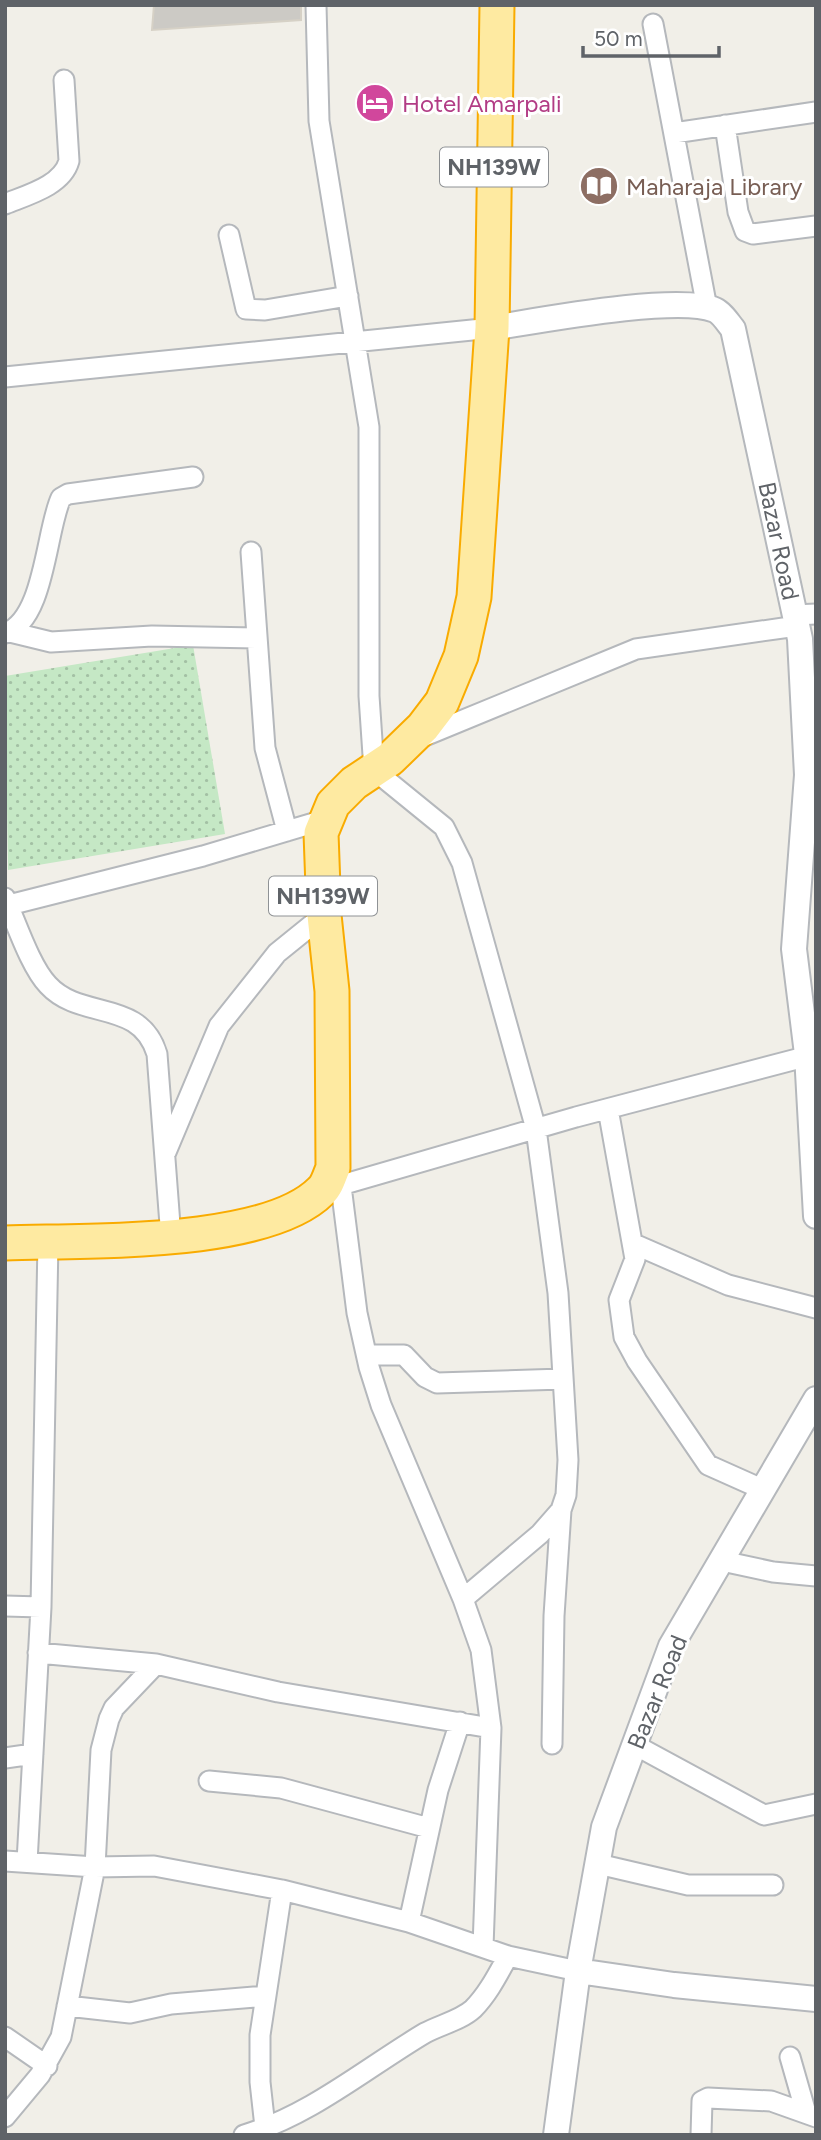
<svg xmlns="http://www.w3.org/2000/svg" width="821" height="2140" viewBox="0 0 821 2140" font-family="Figtree,sans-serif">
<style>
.grass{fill:url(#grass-dots)}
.building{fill:#cccac5;stroke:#d6d1c6;stroke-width:2}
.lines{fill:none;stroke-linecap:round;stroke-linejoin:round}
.minor-casing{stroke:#b5b8bc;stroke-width:23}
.tertiary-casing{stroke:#b5b8bc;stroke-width:28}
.trunk-casing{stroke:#f9ab00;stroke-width:37}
.minor{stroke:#fff;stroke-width:19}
.tertiary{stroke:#fff;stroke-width:24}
.trunk{stroke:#feeaa1;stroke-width:33}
.labels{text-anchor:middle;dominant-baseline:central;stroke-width:6;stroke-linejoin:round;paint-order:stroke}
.shield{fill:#fff;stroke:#8f9295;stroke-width:2}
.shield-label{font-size:23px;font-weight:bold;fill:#5f6368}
.hotel-label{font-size:24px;fill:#b23c85;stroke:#fff;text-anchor:start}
.education-label{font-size:24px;fill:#785e54;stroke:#fff;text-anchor:start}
.street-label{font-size:24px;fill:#5f6368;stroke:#fff}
</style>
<defs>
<pattern id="grass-dots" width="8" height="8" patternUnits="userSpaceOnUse" patternTransform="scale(1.75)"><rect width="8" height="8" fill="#c5e8c5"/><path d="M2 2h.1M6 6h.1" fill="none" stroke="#a3c0a4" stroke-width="1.8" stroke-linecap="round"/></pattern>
</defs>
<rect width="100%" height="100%" fill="#f1efe8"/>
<path class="grass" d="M193,645L225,834L8,870L5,676Z"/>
<path class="building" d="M154,5H301V20L152,30Z"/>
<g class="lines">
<g class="minor-casing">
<path id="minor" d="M316,5L319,121L369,427V696L374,770L444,827L462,863L536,1129L558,1293L568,1460L566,1495L561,1510L540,1534L463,1599
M653,24L707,308
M725,125L738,212L745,231L753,234L816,226
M674,133L816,112
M5,204C27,195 62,186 69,161L64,80
M229,235L246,309L265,310L348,296
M5,377L492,328
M251,552L265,748L287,831
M794,615L816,614
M10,632L51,642L152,636L257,638
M5,633C45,620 46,529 61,498L68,494L193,477
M422,737L636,649L797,626
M5,898C16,922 30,966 48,985C81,1021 140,998 157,1054L171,1238
M9,905L203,856L327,819
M608,1109L635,1259L619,1300L624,1337L637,1361L708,1465L764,1490
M166,1152L219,1026L277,953L324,915
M341,1186L357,1313L369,1367L381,1405L463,1599L481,1650L491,1728L483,1947
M331,1188L576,1117L816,1054
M634,1244L728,1285L816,1308
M367,1355H404L425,1377L437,1383L563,1379
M722,1561L773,1572L816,1576
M5,1606L41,1607
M38,1653L156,1664L278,1692L491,1728
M552,1744L554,1616L561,1510
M635,1745L764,1815L816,1804
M5,1758L33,1754
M209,1781L281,1788L429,1828
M5,1861L95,1867L154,1866L282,1890L409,1922L508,1956L578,1971
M27,1862L41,1607L48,1242
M598,1864L688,1885H773
M409,1922L438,1790L460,1722
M67,2006L130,2013L171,2004L266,1996
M5,2037L47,2066
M790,2057L806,2113
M5,2117L40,2075L61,2037L95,1867L101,1750L109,1719L114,1708L156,1664
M265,2127L260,2082V2035L282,1890
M244,2135C311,2115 366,2068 425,2033C440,2025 461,2020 473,2009C488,1994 498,1974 508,1956
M701,2135L702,2101L708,2098L771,2101L816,2117"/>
</g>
<g class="tertiary-casing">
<path id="tertiary" d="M492,328C537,321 678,294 715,310C722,313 728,323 733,329L800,639L807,775L794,949L807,1054L816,1216
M578,1971L674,1985L816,1999
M556,2135L578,1971L604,1827L671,1646L816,1399"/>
</g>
<g class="trunk-casing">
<path id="trunk" d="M5,1243C83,1240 265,1247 321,1191C327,1186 330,1175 333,1168L332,991L324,915L321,833L333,804L354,783L390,759L423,727L442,702L461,656L474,597L492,328L497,5"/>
</g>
<use href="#minor" class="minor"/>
<use href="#tertiary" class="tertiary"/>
<use href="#trunk" class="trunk"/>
</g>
<defs>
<g id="hotel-disc" transform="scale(2.0125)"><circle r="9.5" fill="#d1479c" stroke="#fff"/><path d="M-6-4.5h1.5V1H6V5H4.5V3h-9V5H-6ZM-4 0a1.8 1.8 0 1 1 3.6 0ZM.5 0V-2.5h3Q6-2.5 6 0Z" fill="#fff"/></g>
<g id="library-disc" transform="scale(2.0125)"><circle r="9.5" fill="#8d6e63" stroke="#fff"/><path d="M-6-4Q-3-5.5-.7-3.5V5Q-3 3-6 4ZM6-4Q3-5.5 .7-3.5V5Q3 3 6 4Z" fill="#fff"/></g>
</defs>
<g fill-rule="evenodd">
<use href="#hotel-disc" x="375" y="103"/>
<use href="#library-disc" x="599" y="186"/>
</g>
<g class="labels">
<g class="shield">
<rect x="440" y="147.5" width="108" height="39" rx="5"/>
<rect x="269" y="876.5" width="108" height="39" rx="5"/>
</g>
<g class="shield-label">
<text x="494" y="167">NH139W</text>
<text x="323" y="896">NH139W</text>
</g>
<g class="hotel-label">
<text x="402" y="103">Hotel Amarpali</text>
</g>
<g class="education-label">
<text x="626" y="186">Maharaja Library</text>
</g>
<g class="street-label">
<text transform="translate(779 541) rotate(78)">Bazar Road</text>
<text transform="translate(657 1692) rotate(-68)">Bazar Road</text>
</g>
</g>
<rect width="821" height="2140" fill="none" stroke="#5f6368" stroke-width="14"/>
<path d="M583 46v10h136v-10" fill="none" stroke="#5f6368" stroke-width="3.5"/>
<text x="594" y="46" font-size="21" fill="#5f6368" stroke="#ffffff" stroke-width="5" paint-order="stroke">50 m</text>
</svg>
